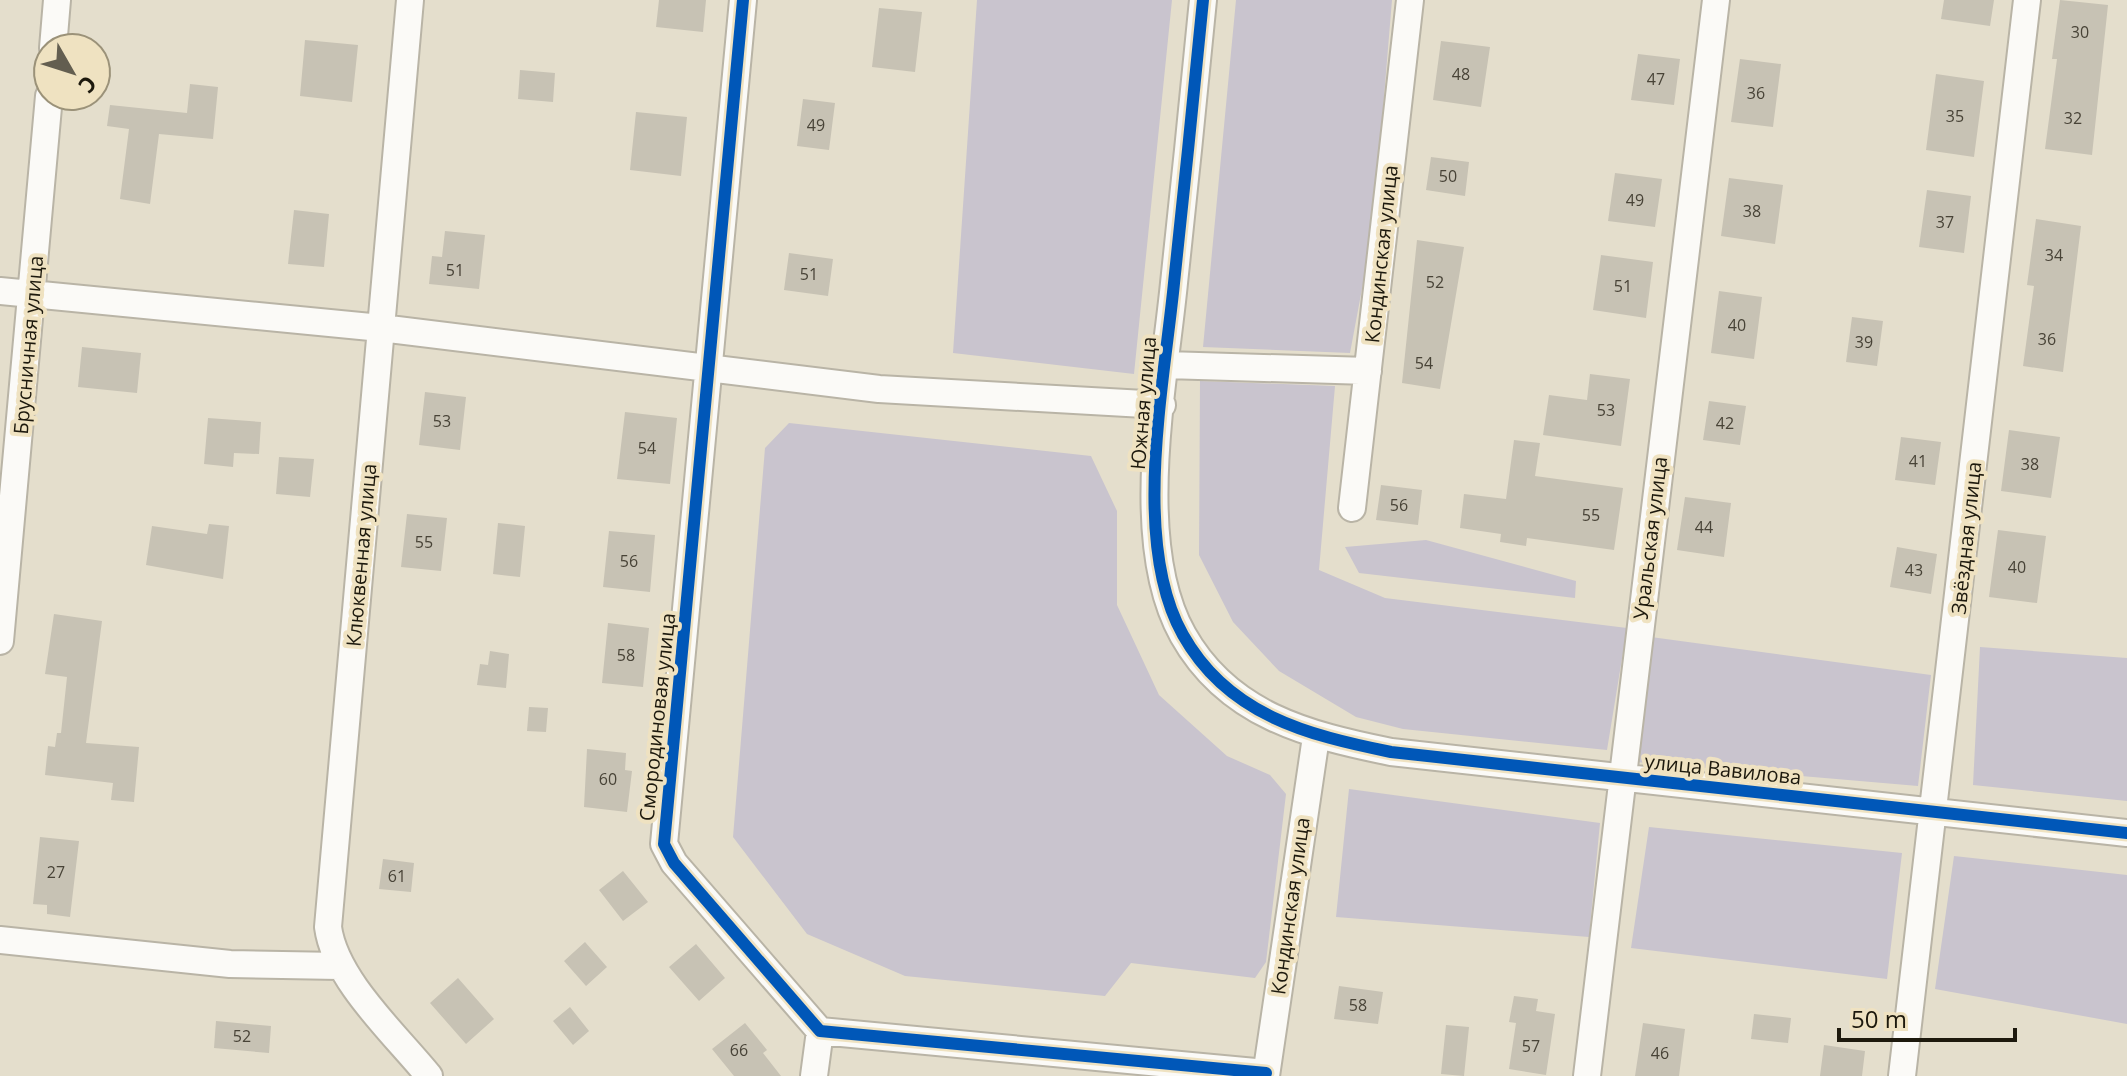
<svg xmlns="http://www.w3.org/2000/svg" width="2127" height="1076" viewBox="0 0 2127 1076" font-family="'Open Sans',sans-serif">
<style>
.green{fill:#c9c4ce}
.building{fill:#c7c2b4}
.lines{fill:none;stroke-linecap:round;stroke-linejoin:round}
.minor-casing{stroke:#b9b4a6;stroke-width:30}
.minor{stroke:#fbfaf7;stroke-width:26}
.cycleway-casing{stroke:#efe2c1;stroke-width:17}
.cycleway{stroke:#0057b8;stroke-width:12}
.labels{text-anchor:middle;dominant-baseline:central;stroke-width:8;stroke-linejoin:round;paint-order:stroke}
.number-label{font-size:16px;fill:#484337}
.street-label{font-size:20px;fill:#1d190d;stroke:#efe2c1}
</style>
<rect width="100%" height="100%" fill="#e4decc"/>
<path class="green" d="M977,0H1172L1134,374L953,353Z
M1236,0H1392L1373,230L1350,353L1203,347Z
M1200,381L1335,386L1319,570L1385,598L1627,628L1607,750L1403,729L1356,717L1279,671L1233,622L1199,555Z
M789,423L1091,456L1117,511V605L1159,695L1227,756L1270,775L1286,794L1266,962L1255,978L1131,963L1105,996L905,976L807,934L733,837L765,448Z
M1426,540L1576,581L1575,598L1359,573L1345,547Z
M1651,637L1931,675L1918,786L1636,762Z
M1980,647L2127,658V801L1973,785Z
M1349,789L1600,823L1589,937L1336,917Z
M1649,827L1902,853L1887,979L1631,948Z
M1954,856L2127,875V1024L1935,989Z"/>
<path class="building" d="M659,0H706L703,32L656,27Z
M1944,0H1994L1990,26L1941,19Z
M2060,0L2108,5L2092,155L2045,149L2057,59H2052Z
M879,8L922,12L915,72L872,67Z
M305,40L358,45L352,102L300,96Z
M1441,41L1490,47L1481,107L1433,100Z
M1638,54L1680,59L1674,105L1631,100Z
M1740,59L1781,64L1773,127L1731,122Z
M520,70L555,73L553,102L518,99Z
M1936,74L1984,81L1974,157L1926,150Z
M190,84L218,87L213,139L159,134L150,204L120,199L129,129L107,126L110,105L187,113Z
M803,99L835,103L829,150L797,146Z
M636,112L687,117L681,176L630,170Z
M1431,157L1469,162L1465,196L1426,190Z
M1615,173L1662,179L1655,227L1608,221Z
M1729,178L1783,185L1775,244L1721,236Z
M1927,190L1971,196L1964,253L1919,247Z
M294,210L329,214L324,267L288,264Z
M2036,219L2081,226L2063,372L2023,366L2034,286L2027,285Z
M445,231L485,235L479,289L429,284L432,256L442,257Z
M1417,240L1464,247L1440,389L1402,383Z
M789,253L833,259L828,296L784,290Z
M1601,255L1653,262L1646,318L1593,310Z
M1719,291L1762,297L1754,359L1711,353Z
M1852,317L1883,321L1877,366L1846,362Z
M82,347L141,353L137,393L78,387Z
M1590,374L1630,379L1621,446L1543,435L1549,395L1587,400Z
M425,392L466,397L460,450L419,445Z
M1709,401L1746,406L1740,445L1703,440Z
M625,412L677,418L670,484L617,479Z
M208,418L261,422L259,454L234,453L233,467L204,464Z
M2009,430L2060,437L2051,498L2001,491Z
M1901,437L1941,442L1935,485L1895,480Z
M1514,440L1540,443L1535,476L1623,488L1614,550L1527,538L1526,546L1500,542L1501,534L1460,528L1464,494L1506,499Z
M279,457L314,459L310,497L276,494Z
M1381,485L1422,490L1418,525L1376,520Z
M1685,497L1731,503L1724,557L1677,550Z
M407,514L447,518L441,571L401,567Z
M498,523L525,526L520,577L493,574Z
M209,524L229,526L223,579L146,565L152,526L207,534Z
M1998,530L2046,536L2037,603L1989,597Z
M609,531L655,535L650,592L603,587Z
M1897,547L1937,554L1931,594L1890,587Z
M54,614L102,621L86,743L139,747L134,802L111,800L113,783L45,775L48,746L55,747L57,733H61L67,677L45,674Z
M608,623L649,628L643,687L602,683Z
M490,651L509,654L506,688L477,685L480,664L488,665Z
M529,707L548,708L546,732L527,731Z
M587,749L626,753L625,770L632,771L627,812L584,807Z
M40,837L79,841L70,917L47,914V905L33,904Z
M383,859L414,863L411,892L379,889Z
M623,871L648,902L623,921L599,890Z
M585,942L607,967L586,986L564,961Z
M696,944L725,978L699,1001L669,967Z
M458,978L494,1019L466,1044L430,1003Z
M1339,986L1383,992L1378,1024L1334,1019Z
M1514,996L1538,999L1536,1011L1555,1014L1546,1075L1509,1069L1516,1023L1509,1022Z
M570,1007L589,1031L573,1045L553,1021Z
M1754,1014L1791,1018L1788,1043L1751,1039Z
M216,1021L271,1026L269,1053L214,1048Z
M745,1023L767,1050L763,1053L781,1076H734L712,1049Z
M1643,1023L1685,1029L1679,1076H1635Z
M1446,1025L1469,1027L1464,1076L1441,1074Z
M1824,1045L1865,1051L1862,1076H1820Z"/>
<g class="lines">
<g class="minor-casing">
<path id="minor" d="M410,0L328,927C335,980 395,1034 429,1076
M743,0L664,844L674,863L820,1031L1266,1073
M1203,0C1194,94 1184,189 1174,283C1164,385 1131,543 1183,635C1228,715 1307,735 1391,752L2127,833
M53,48L57,0
M0,291L381,328L879,389L1162,405
M1166,365L1368,371
M1352,508L1410,0
M0,641L49,96
M0,940L230,964L339,966
M814,1076L820,1031
M1266,1076L1316,737
M1587,1076L1716,0
M1902,1076L2027,0"/>
</g>
<use href="#minor" class="minor"/>
<g class="cycleway-casing">
<path id="cycleway" d="M743,0L664,844L674,863L820,1031L1266,1073
M1203,0C1194,94 1184,189 1174,283C1164,385 1131,543 1183,635C1228,715 1307,735 1391,752L2127,833"/>
</g>
<use href="#cycleway" class="cycleway"/>
</g>
<g class="labels">
<g class="number-label">
<text x="2080" y="32">30</text>
<text x="1461" y="74">48</text>
<text x="1656" y="79">47</text>
<text x="1756" y="93">36</text>
<text x="1955" y="116">35</text>
<text x="2073" y="118">32</text>
<text x="816" y="125">49</text>
<text x="1448" y="176">50</text>
<text x="1635" y="200">49</text>
<text x="1752" y="211">38</text>
<text x="1945" y="222">37</text>
<text x="2054" y="255">34</text>
<text x="455" y="270">51</text>
<text x="809" y="274">51</text>
<text x="1435" y="282">52</text>
<text x="1623" y="286">51</text>
<text x="1737" y="325">40</text>
<text x="2047" y="339">36</text>
<text x="1864" y="342">39</text>
<text x="1424" y="363">54</text>
<text x="1606" y="410">53</text>
<text x="442" y="421">53</text>
<text x="1725" y="423">42</text>
<text x="647" y="448">54</text>
<text x="1918" y="461">41</text>
<text x="2030" y="464">38</text>
<text x="1399" y="505">56</text>
<text x="1591" y="515">55</text>
<text x="1704" y="527">44</text>
<text x="424" y="542">55</text>
<text x="629" y="561">56</text>
<text x="2017" y="567">40</text>
<text x="1914" y="570">43</text>
<text x="626" y="655">58</text>
<text x="608" y="779">60</text>
<text x="56" y="872">27</text>
<text x="397" y="876">61</text>
<text x="1358" y="1005">58</text>
<text x="242" y="1036">52</text>
<text x="1531" y="1046">57</text>
<text x="739" y="1050">66</text>
<text x="1660" y="1053">46</text>
</g>
<g class="street-label">
<text transform="translate(1381 254) rotate(-84)">Кондинская улица</text>
<text transform="translate(28 345) rotate(-85)">Брусничная улица</text>
<text transform="translate(1143 403) rotate(-85)">Южная улица</text>
<text transform="translate(1650 538) rotate(-83)">Уральская улица</text>
<text transform="translate(1966 538) rotate(-84)">Звёздная улица</text>
<text transform="translate(361 555) rotate(-85)">Клюквенная улица</text>
<text transform="translate(657 717) rotate(-84)">Смородиновая улица</text>
<text transform="translate(1723 769) rotate(6)">улица Вавилова</text>
<text transform="translate(1290 906) rotate(-82)">Кондинская улица</text>
</g>
</g>
<g transform="translate(72 72) rotate(129)"><circle r="38" fill="#efe2c1" stroke="#9b9279" stroke-width="2"/>
<path d="M0-6L14 30L0 20L-14 30Z" fill="#635e50"/>
<text y="-12" font-size="22" font-weight="bold" text-anchor="middle" fill="#1d190d">С</text>
</g>
<path d="M1839 1028v12h176v-12" fill="none" stroke="#1d190d" stroke-width="4"/>
<text x="1851" y="1028" font-size="24" fill="#1d190d" stroke="#efe2c1" stroke-width="6" paint-order="stroke">50 m</text>
</svg>
